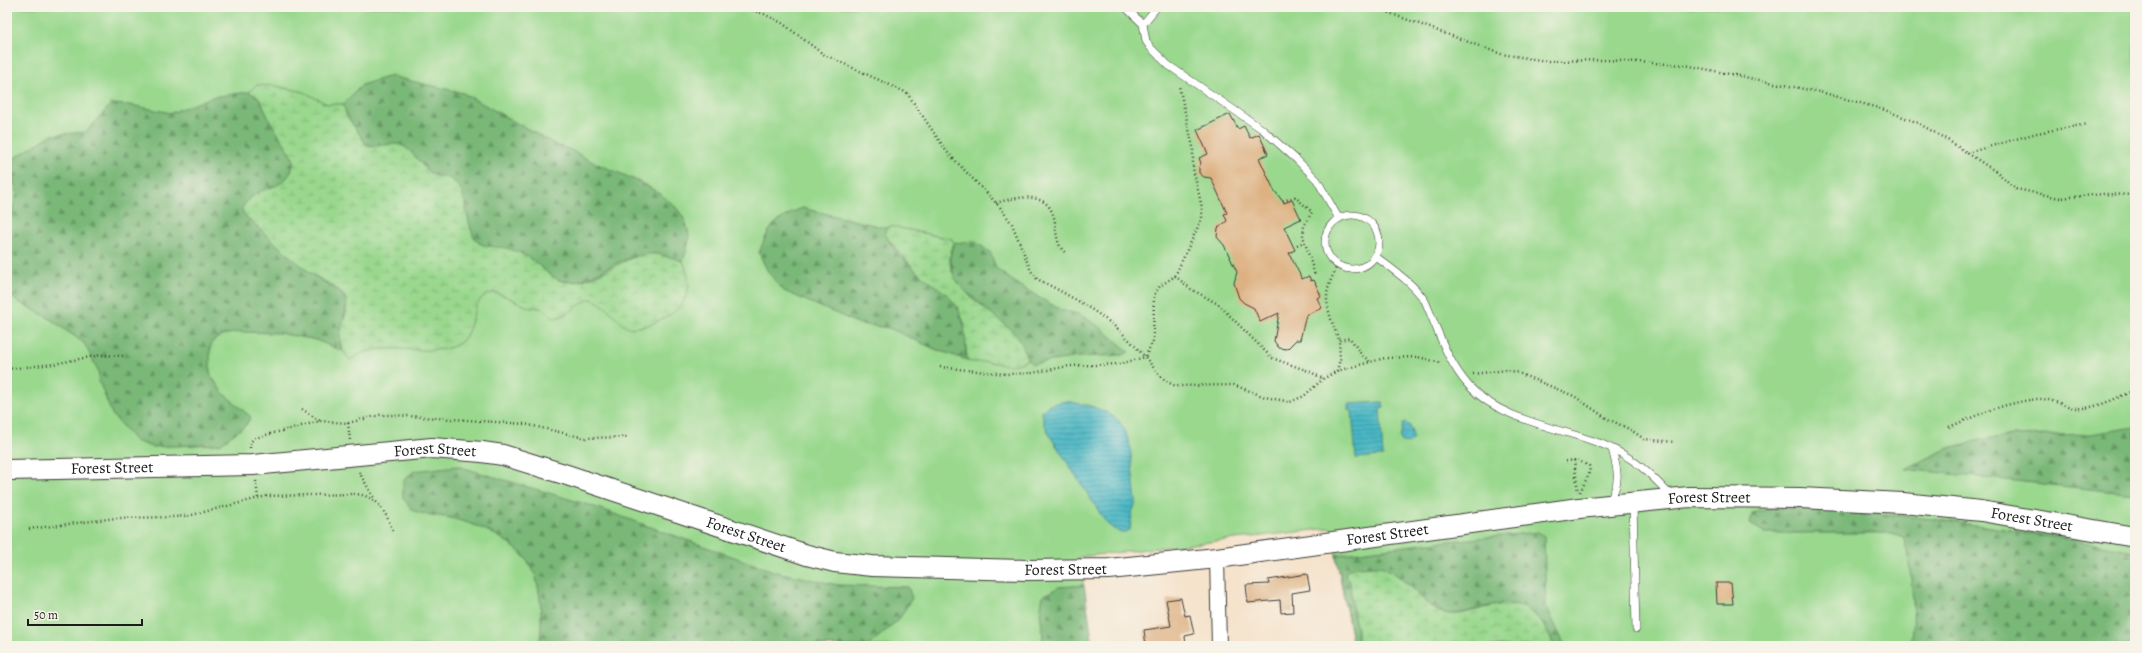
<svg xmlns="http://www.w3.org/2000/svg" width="2142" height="653" viewBox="0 0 2142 653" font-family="Alegreya,serif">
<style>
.grass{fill:#99d88d;stroke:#5a7a54}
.forest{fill:url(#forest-firs);stroke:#4b6a4a}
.wetland{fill:url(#wetland-marsh);stroke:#5a7a54}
.water{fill:url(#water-rules);stroke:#336a70}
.building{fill:#ddb182}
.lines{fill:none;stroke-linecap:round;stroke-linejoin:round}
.lane-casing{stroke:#3d3a36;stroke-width:8}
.street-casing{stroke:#3d3a36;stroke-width:16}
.secondary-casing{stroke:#3d3a36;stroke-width:22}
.path{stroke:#3d3a36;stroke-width:2.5;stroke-dasharray:1 3;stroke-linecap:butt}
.lane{stroke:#fff;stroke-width:7}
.street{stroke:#fff;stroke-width:14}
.secondary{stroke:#fff;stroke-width:20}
.labels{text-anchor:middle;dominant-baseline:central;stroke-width:3.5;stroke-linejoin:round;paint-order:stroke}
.street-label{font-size:16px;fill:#1c1c1c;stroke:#f7f3e8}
</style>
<defs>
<pattern id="forest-firs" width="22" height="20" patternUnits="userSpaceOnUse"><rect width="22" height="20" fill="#7ab878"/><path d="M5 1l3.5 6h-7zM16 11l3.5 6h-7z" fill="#639562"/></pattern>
<pattern id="wetland-marsh" width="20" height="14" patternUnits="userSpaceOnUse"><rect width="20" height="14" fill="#99d88d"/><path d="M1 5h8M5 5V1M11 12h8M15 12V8" fill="none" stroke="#83b979"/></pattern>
<pattern id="water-rules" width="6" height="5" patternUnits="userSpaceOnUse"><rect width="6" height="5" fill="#4ab7c5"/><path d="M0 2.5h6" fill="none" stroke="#3d949f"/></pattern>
</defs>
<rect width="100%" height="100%" fill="#f7f3e8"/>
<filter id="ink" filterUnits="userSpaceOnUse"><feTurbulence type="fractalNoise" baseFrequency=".025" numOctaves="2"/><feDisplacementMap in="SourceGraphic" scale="8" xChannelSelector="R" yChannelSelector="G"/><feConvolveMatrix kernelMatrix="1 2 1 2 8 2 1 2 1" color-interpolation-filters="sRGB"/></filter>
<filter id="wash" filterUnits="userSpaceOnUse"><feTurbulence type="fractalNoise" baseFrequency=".012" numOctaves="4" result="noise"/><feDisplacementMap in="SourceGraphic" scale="16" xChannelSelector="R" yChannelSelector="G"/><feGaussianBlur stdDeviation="0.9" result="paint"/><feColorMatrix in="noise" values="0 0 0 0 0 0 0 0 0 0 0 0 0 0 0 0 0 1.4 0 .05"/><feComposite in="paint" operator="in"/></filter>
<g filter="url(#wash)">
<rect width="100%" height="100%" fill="#f5e3cc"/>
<path class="grass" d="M7,7H2135V646H1353L1331,528L1079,557L1093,646H7Z"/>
<path class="forest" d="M390,76L463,93L558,146C573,149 584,158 597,164C628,177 687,196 689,237C689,245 685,254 683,261C669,257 650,255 635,257C610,261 591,284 564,281C554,281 548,272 541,267C531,259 495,250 481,245C464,230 470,203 457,186C451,176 439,179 430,173C420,166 413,150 402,146C390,141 377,150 366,144L347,116L343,104L362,85Z
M249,92L258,97L263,105L268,117L294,159C293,165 293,172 289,177C278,192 240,190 243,214L312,274L342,294L347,302L340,344L342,351L316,340L279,333L240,332L222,335L213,341L210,348V374L223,393L251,417L246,425L220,444L152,447L135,441L112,414L99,381L98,370L84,343L47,317L15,300L7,289V227L17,195L10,161L51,135L86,132L111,104L130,105L171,113L212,97Z
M802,208L886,228C882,249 933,282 947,294C959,305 965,323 966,339C966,346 964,354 967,360L935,349L889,328L860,324L784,291L768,272L759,253C770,224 774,221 802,208Z
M974,241L990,252L996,268L1010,279L1038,297L1061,310L1079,314L1100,327L1129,352L1122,355L1079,357L1032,364L1027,359L1024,351L979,302L962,289L954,277L950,257L954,243Z
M2135,427V494L1905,469L1949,448L1984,439L2013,436L2091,434Z
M457,466L589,505L776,572L838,585L908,587L912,598L899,619L868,646H539C543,626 542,580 529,563C514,541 480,525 454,519C445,516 419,515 413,510C409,507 406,502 403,498V481L414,471Z
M1773,508C1895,509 2015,530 2135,551V646H1909C1919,630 1910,555 1903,537L1892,533H1766L1750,524L1752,513Z
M1538,532L1544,536L1546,606L1565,646H1554C1537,605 1518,598 1477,609C1465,612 1456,616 1444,613C1434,610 1429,603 1422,597C1397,573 1383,559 1347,570L1345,576L1350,580L1352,606L1360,646H1353L1336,555L1429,543Z
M1084,585L1093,646H1042L1043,635L1040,612L1043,596L1059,587Z"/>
<path class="wetland" d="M256,85L276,86L304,92L327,104H343L347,116L366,144C376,150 389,141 401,145C414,150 420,167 432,174C438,178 446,176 452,180C469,190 464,225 477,241C483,248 497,246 505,248C519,251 529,257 540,266C546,271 553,279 562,281C589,288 620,257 648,254C659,253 672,258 683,261C696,292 686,309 656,322C646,326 637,329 626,327C614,317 607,304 591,299C579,303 567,317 554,318C548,311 541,306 531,308C522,305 502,293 494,293C465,295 480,338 452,347C421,357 378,338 350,360C325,334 357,314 343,295C336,286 321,280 312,274C288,256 266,234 243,214L242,208C260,179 288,197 294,160L268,117L263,105L258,97L249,92Z
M891,226L952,239L954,243C933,286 998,311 1019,339C1023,345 1025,353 1027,359C1015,369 999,363 986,362C979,361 974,364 967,360L964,322L957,307L948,295L916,271L888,239L885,233L886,228Z
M1379,566C1404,572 1421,606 1443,613C1455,616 1465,613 1476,610C1518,598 1537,605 1554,646H1360L1352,606L1350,580L1345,576L1347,570L1357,567Z"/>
<path class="water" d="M1066,401L1091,406L1108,413L1119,421L1125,430L1130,446L1136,502L1132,513L1130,530C1121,535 1115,530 1107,524L1050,436L1044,423L1042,411L1049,405Z
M1383,402L1384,408L1380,409L1383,456L1356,458L1352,411L1348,410V404Z
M1406,423L1410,426L1414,439L1408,444L1402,442L1400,438L1403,424Z"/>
<g id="blocks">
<path class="building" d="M1230,114L1238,129L1244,126L1250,138L1259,134L1268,154L1259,158L1274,190L1284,203L1292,200L1301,219L1284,227L1295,250L1289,253L1302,279L1309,276L1311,281L1314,280L1321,296L1317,298L1322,308L1306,315L1300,340H1296L1287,349L1279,348L1274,341L1279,313L1260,322L1254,308L1244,303L1239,298L1234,283L1237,272L1224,245L1217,237L1218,228L1227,221L1224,214L1227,213L1211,178L1204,177L1199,173V167L1201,163L1199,158L1208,154L1197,130Z
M1307,574L1310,590L1292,593L1293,612L1281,613L1280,600L1248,603L1246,585L1269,584L1268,580Z
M1716,583H1731L1733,604H1717Z
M1181,598L1185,616L1190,615L1194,634L1185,636L1186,646H1146L1144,630L1171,626L1166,600Z"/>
</g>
</g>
<g filter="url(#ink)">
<use href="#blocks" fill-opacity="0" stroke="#3d3a36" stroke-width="1"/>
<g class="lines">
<g class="lane-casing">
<path id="lane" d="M1125,7L1143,24L1146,41L1150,47L1168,65L1262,129L1297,160L1317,180L1339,219
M1143,24L1157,7
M1325 242a27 27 0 1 1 54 0a27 27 0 1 1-54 0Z
M1375,256C1393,270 1412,282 1425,301C1438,330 1447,362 1469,386C1501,421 1562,428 1604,445C1632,456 1651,474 1671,496
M1609,502C1621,482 1618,471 1612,449
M1633,504L1636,629"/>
</g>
<g class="street-casing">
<path id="street" d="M1217,558L1219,646"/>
</g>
<g class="secondary-casing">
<g id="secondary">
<path id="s1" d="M7,470L253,465L432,448L482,452L503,455L567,475L807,555L835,562L872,566L1027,570L1109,569L1217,558L1579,508L1689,497L1800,498L1903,503L1981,511L2135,537"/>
</g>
</g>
<path class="path" d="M606,7L646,11L692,7
M741,7L764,14L782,23L823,54L907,93L947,152L1000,207L1012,224L1031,271L1037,279C1063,292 1091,307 1113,325C1125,335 1136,347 1146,358C1155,369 1162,382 1177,386L1234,385L1265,397L1290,402L1304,396L1323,379L1337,371L1385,358L1418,357L1441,363
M1373,7L1501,54L1547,61L1607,60L1685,65L1824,93L1882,109L1916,122L1946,139L1998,173L2016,189L2060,198L2103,194L2135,195
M1967,153L2037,133L2087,124
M1283,201L1295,197L1312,212L1304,226L1303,236L1315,276
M996,203C1019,196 1051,190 1055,223C1057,235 1056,246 1067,254
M1297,245L1304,242
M1337,265C1334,273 1330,281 1328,289C1324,305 1333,325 1339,340
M1175,276L1191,289L1218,304L1272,358L1311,372L1323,379
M940,367L1005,374L1032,373L1069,366L1120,364L1145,357L1153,341L1154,295L1160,286L1175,276L1202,218V208L1193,168V147L1179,86
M7,369L54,364L100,355L125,356
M1337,371L1340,359L1339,340L1350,338L1361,354L1370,362
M1473,374L1507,370L1516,372L1574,396L1606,418L1631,430L1644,439L1674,442
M302,409L320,421
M348,423L350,440
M1949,427C1980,414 2004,403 2037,399C2051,398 2063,406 2076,408C2095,410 2118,397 2135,390
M250,448V442L255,438L320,421L348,423L380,415H393L525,424L585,438L627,437
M1574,460L1578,492
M1566,461L1578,460L1589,466L1590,472L1580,492
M359,472L374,498
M256,481L258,498
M29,529L116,518L176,517L192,515L267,496L355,494C378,496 385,511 393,531"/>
<use href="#lane" class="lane"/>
<use href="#street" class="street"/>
<use href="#secondary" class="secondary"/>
</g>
</g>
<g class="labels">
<g class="street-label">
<text stroke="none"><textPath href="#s1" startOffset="429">Forest Street</textPath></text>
<text stroke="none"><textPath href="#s1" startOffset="105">Forest Street</textPath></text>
<text stroke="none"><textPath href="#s1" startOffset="1725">Forest Street</textPath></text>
<text stroke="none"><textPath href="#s1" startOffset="2049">Forest Street</textPath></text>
<text stroke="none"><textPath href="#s1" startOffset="753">Forest Street</textPath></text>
<text stroke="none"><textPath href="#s1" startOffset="1401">Forest Street</textPath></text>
<text stroke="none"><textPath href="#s1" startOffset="1077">Forest Street</textPath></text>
</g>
</g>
<rect width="2142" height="653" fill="none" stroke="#f7f3e8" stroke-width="24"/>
<path d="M28 619v6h114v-6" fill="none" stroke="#1c1c1c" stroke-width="2"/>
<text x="34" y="619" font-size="12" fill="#1c1c1c" stroke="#f7f3e8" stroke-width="3" paint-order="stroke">50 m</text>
</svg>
